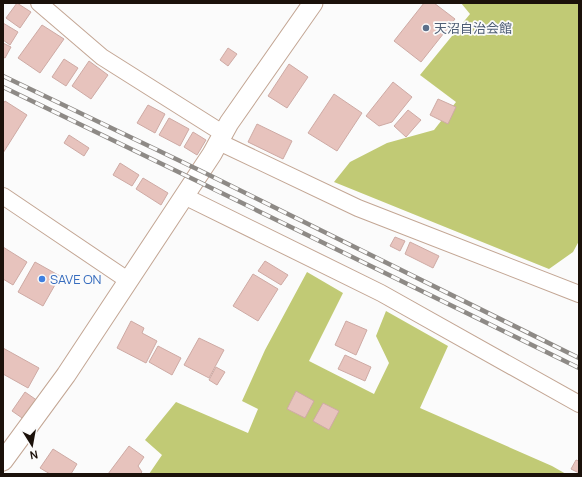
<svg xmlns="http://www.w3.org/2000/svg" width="582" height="477" viewBox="0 0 582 477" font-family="Manrope,'Noto Sans JP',sans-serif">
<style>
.forest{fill:#c1ca75}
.building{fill:#e7c3bd;stroke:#ceaaa4}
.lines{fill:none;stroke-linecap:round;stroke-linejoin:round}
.minor-casing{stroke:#c3a694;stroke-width:18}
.tertiary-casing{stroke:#c3a694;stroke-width:21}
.minor{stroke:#fff;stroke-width:16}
.tertiary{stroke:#fff;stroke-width:19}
.rail-casing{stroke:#8e8a86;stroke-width:4.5}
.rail{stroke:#fbfbfb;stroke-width:3;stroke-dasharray:9;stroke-linecap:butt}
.service-dot{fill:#5c6f8a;stroke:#fbfbfb;stroke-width:1.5}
.shop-dot{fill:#3f7fe0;stroke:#fbfbfb;stroke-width:1.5}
.labels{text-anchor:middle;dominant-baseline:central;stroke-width:3.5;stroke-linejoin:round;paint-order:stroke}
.service-label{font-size:13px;fill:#4e5e75;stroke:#fbfbfb;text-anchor:start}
.shop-label{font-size:13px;fill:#366cbe;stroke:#fbfbfb;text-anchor:start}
</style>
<rect width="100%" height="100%" fill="#fbfbfb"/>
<path class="forest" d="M461,3H579V241L573,252L549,269L334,182L350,162L387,143L434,130L456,102L420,75L470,14Z
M307,272L343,293L309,361L374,394L389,363L376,336L386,311L448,346L420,408L552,466L566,474H149L162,455L145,440L176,402L248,433L258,409L242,401L265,350Z"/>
<path class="building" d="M17,3L31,12L20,28L6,18Z
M424,3H434L455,19L421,62L394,41Z
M3,23L18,32L10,45L3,40Z
M42,25L64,39L40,73L18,58Z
M3,43L11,47L5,58L3,57Z
M228,48L237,54L228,66L220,60Z
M64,59L78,68L66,86L52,77Z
M89,61L108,75L91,99L72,86Z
M289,64L308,77L287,108L268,96Z
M393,82L412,97L392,122L379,126L366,116Z
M334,94L362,113L337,151L308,133Z
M438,99L456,107L448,124L430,115Z
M5,101L27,115L3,153V104Z
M148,105L165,114L155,133L137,123Z
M408,110L421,120L406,137L394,126Z
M169,118L189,129L180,146L159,135Z
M257,124L292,141L283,159L248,142Z
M193,132L206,140L197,155L184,147Z
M69,135L89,148L84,156L64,143Z
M120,163L139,175L132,186L113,175Z
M143,178L168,193L161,205L136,189Z
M395,237L405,241L400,251L390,246Z
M410,242L439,256L433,268L405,254Z
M3,247L27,262L13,285L3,279Z
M265,261L288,275L281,285L258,271Z
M35,262L60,276L43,306L18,292Z
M253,274L278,289L258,321L233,306Z
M131,321L144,328L142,333L157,341L146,363L117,348Z
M346,321L367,330L356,355L335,345Z
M199,338L224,350L209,378L184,365Z
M158,346L181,358L172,375L149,362Z
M3,348L39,368L28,388L3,374Z
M345,355L371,367L365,381L338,369Z
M216,367L225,372L217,385L209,380Z
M296,391L314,401L305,418L287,409Z
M25,392L38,401L25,420L12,411Z
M323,403L339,411L329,430L313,421Z
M129,446L144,457L138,466L142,472L140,474H108Z
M53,449L77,464L71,474H50L40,468Z
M576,460L579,461V473L571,469Z"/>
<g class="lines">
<g class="minor-casing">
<path id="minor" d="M39,3L102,57L224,134
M219,142L358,208L579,294
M3,196L129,281
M184,196L381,293L579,404"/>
</g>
<g class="tertiary-casing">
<path id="tertiary" d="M3,461L66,375L212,154L229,123L313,3"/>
</g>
<use href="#minor" class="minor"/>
<use href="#tertiary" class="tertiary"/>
<g class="rail-casing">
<path id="rail" d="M3,76L201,171L579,358
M3,87L195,180L579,368"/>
</g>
<use href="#rail" class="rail"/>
</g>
<circle class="service-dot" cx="426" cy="28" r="4"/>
<circle class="shop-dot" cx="42" cy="279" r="4"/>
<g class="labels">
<g class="service-label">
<text x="434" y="28">天沼自治会館</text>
</g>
<g class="shop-label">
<text x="50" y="279">SAVE ON</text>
</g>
</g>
<rect width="582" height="477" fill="none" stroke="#1b110a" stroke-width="8"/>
<g transform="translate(32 445) rotate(169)" stroke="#fbfbfb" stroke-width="3" paint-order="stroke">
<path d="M0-3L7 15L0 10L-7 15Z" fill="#1b110a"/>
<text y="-6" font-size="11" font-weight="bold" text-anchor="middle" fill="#1b110a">N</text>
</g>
</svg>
